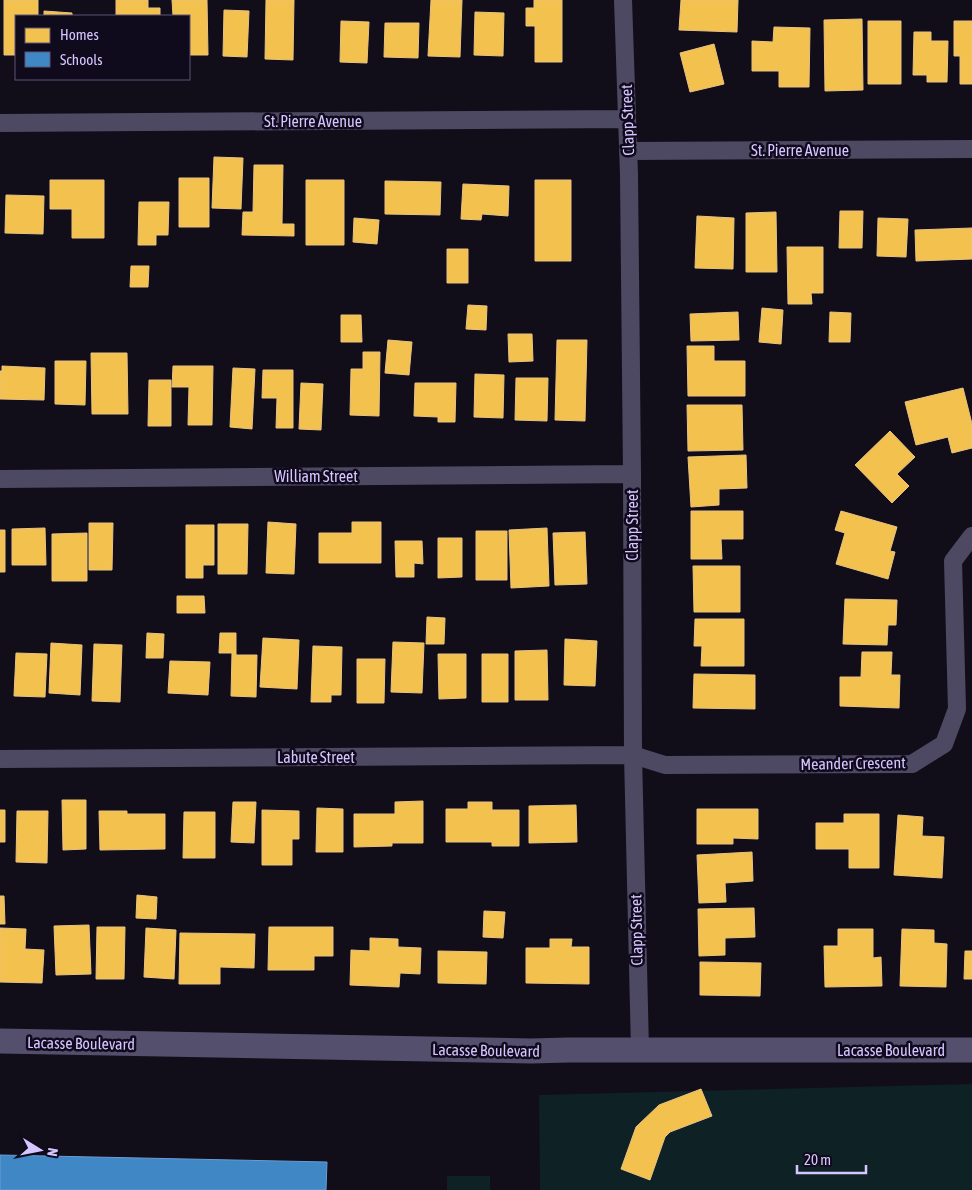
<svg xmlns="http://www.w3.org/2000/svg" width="972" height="1190" viewBox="0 0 972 1190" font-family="'Asap Condensed',sans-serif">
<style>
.green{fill:#0e2125}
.homes{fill:#f2c14e;stroke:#eac283}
.schools{fill:#3f88c5;stroke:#6c9bd6}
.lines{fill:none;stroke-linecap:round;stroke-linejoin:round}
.street{stroke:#4e4962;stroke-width:18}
.secondary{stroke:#544f6d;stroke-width:25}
.labels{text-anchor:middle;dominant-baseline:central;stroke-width:5;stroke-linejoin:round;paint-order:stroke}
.street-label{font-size:16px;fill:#d6c6ff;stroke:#100a1d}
</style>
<rect width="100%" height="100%" fill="#110e19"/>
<path class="green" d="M972,1084V1190H540L539,1095Z
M447,1176H490V1190H447Z"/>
<path class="homes" d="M4,0H38V16H16V55H4Z
M116,0H148V8H160V16H116Z
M172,0H207L208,55H189V16H173Z
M266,0H294L293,60L265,59Z
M431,0H462L460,57L428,56Z
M534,0H562V62H535V26H526V8H534Z
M681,0H738L737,32L679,30Z
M224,10L249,11L247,57L223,56Z
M44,11L72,13V16H44Z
M475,12L504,13L503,56L474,55Z
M862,19L863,90L825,91L824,20Z
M341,21L369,22L367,63L340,62Z
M868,21H901V84H868Z
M954,21H972V84H960V56H954Z
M385,23H419L418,58L384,57Z
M774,27L810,28L809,87H779V71H752V41L773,42Z
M914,32H931V41H948L947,82H927V75H913Z
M714,44L724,84L690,92L680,53Z
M214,157L243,158L241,209L212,208Z
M254,165H283L282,224H294V236L242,235L243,212H253Z
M179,178H209V227H179Z
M50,180H104V238H72V209H50Z
M306,180H344V245H306Z
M535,180H571V261H535Z
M385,181L441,182L440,215L385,214Z
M463,184L509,186L508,216L482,214L481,220L461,219Z
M6,195L44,196L43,234L5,233Z
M139,202H169L168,235H156V245H138Z
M840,211H863L862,248H839Z
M776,212L777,272H746V213Z
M697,216L734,218L733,269L695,268Z
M354,218L379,220L377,244L353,242Z
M878,218L908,219L906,257L877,256Z
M972,228V259L916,261L915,230Z
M787,247H823V293H811L812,304H788Z
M447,249H468V283H447Z
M131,266H149L148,287H130Z
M468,305L487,306L486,330L466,329Z
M762,308L783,310L781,344L759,342Z
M738,312L739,340L691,341L690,314Z
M830,312L851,313L850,342H829Z
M341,315H361L362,342H341Z
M508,334H532L533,361L509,362Z
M388,340L412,342L409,375L385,373Z
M557,340H587L585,421L555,420Z
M687,346H714V361H745V396H688Z
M363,352H380L379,416L350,415L351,369H363Z
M91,353H127L128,414H92Z
M55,361H86L85,405L55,404Z
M2,366L45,368L44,400L0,399V371H2Z
M173,366H213L212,425H188L189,387H172Z
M233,368L255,369L252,429L230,427Z
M263,370H293V428H276L277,398H262Z
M475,374L504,375L503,418L474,417Z
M516,378H548L547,421L515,420Z
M149,380H171V426H148Z
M301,383L323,384L321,430L299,429Z
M415,383H456L455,422H438V417L414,416Z
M963,388L972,424V448L952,453L948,437L916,445L905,402Z
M687,405H742L743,450L688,451Z
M890,431L915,457L897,474L909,486L892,503L855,465Z
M746,455L747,488L719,489V505L691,507L688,457Z
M691,511H743V539H721L722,559H691Z
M841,511L897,527L890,551L895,552L888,579L836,564L845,533L835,530Z
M268,522L296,524L294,574L266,573Z
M352,522H381V563H319V533H352Z
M89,523H113L112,570H89Z
M218,524H248L247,574H218Z
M186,525H214V565H203V578H186Z
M45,528L46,565H12V529Z
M547,528L549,586L511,588L509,530Z
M0,530H5V572H0Z
M476,531H507V580H476Z
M585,532L587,584L555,585L553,533Z
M87,533V581H52V534Z
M438,538H462V577L438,578Z
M395,541H422L423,564L414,563V577H396Z
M693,566H740V612H694Z
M177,596H204L205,613H177Z
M845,599L897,600L896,625H888L887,645L843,644Z
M427,617L445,618L444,644H426Z
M695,619H744V666H701L702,646H694Z
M147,633L164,634L163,658H146Z
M220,633H236V655H257L256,697L231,696L232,653H219Z
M263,638L299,640L297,689L260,687Z
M565,639L597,641L595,686L564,685Z
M393,642L424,643L422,693L391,692Z
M51,643L82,645L80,695L49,693Z
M94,644L122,645L120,702L92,701Z
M313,646L342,647L341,695H331V702H311Z
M547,650L548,700H515V651Z
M862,652H892L891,675H900L899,708L840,706V677H861Z
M16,653L47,654L45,697L14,696Z
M438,654H466V698L439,699Z
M482,654H508V702H482Z
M357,659H385L384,703H357Z
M170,661L210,662L208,695L168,693Z
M694,674L755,675V709L693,708Z
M62,800H86V849L63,850Z
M423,801V843H392V846L354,847V814H395V802Z
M233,802H256L254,843L231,842Z
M468,802H492V810H519V846H492V842H446V809H468Z
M576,805L577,842L529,843V806Z
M317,808L343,809V852H316Z
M697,809H758V839L733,838V844H697Z
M0,810H5V842H0Z
M262,810L299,811V839H292V865H262Z
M17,811H48L47,863L16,862Z
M99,811H127V814H165V849L100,850Z
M184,812H215V858H183Z
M844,814H879V868H849V849H816V823H844Z
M898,815L923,817L922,836L944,837L942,878L894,875Z
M752,852L753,881L725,883L726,902L699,903L697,855Z
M137,895L157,897L156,919L136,918Z
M0,896H4L5,924H0Z
M754,908L755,937L725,938V955L699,956L698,909Z
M484,911L505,912L503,938L483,937Z
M89,925L91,974L56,975L54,926Z
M97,927H125L124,979H96Z
M269,927H333V956H314V970H268Z
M0,928L26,929L25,949L44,950L42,983L0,982Z
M146,928L176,930L174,979L144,977Z
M838,929H873V958L881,957L882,986L825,987L824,946H838Z
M902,929L934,930V943L947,944L946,987L900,986Z
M180,933L255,934L254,968L220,967V984H179Z
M370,938L398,939V947L421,948L420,974L400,973L399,987L350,985L351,950L370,951Z
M550,939H572L571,947H589V984L526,983V948H550Z
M438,951L487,952L486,984L438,983Z
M965,951H972V979H964Z
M700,962L761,963L760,996L700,995Z
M701,1089L712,1116L670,1132L665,1137L650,1180L621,1169L636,1127L659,1105Z"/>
<path class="schools" d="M0,1155L327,1162L326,1190H0Z"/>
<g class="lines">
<path class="street" d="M623,0L629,175L632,474L633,755L640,1050
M0,123L626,119
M628,151L972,149
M0,479L632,474
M0,759L633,755L665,765L912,764L944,744L957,709L953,561L972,536"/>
<path class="secondary" d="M0,1041L531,1051L568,1050H972"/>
</g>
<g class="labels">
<g class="street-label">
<text transform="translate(627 120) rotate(-92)">Clapp Street</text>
<text x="313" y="121">St. Pierre Avenue</text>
<text x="800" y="150">St. Pierre Avenue</text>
<text x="316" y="476">William Street</text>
<text transform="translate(632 525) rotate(-90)">Clapp Street</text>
<text x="316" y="757">Labute Street</text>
<text transform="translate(853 763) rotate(-1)">Meander Crescent</text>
<text transform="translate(636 930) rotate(-91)">Clapp Street</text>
<text transform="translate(81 1043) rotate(1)">Lacasse Boulevard</text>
<text transform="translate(486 1050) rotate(1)">Lacasse Boulevard</text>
<text x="891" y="1050">Lacasse Boulevard</text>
</g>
</g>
<rect x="15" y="15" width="175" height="65" fill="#100a1d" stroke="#5f5577"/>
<rect x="25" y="28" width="25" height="15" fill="#f2c14e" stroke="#5f5577"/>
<text x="60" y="40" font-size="15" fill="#d6c6ff">Homes</text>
<rect x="25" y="52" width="25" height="15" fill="#3f88c5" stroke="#5f5577"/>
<text x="60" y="65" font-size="15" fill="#d6c6ff">Schools</text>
<g transform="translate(40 1150) rotate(100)" stroke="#100a1d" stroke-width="4" paint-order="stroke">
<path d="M0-4L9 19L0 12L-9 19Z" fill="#d6c6ff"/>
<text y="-8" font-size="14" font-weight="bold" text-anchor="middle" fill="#d6c6ff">N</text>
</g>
<path d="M797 1165v8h69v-8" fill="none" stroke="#d6c6ff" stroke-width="2.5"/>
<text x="804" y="1165" font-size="15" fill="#d6c6ff" stroke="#100a1d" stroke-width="4" paint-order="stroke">20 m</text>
</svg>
